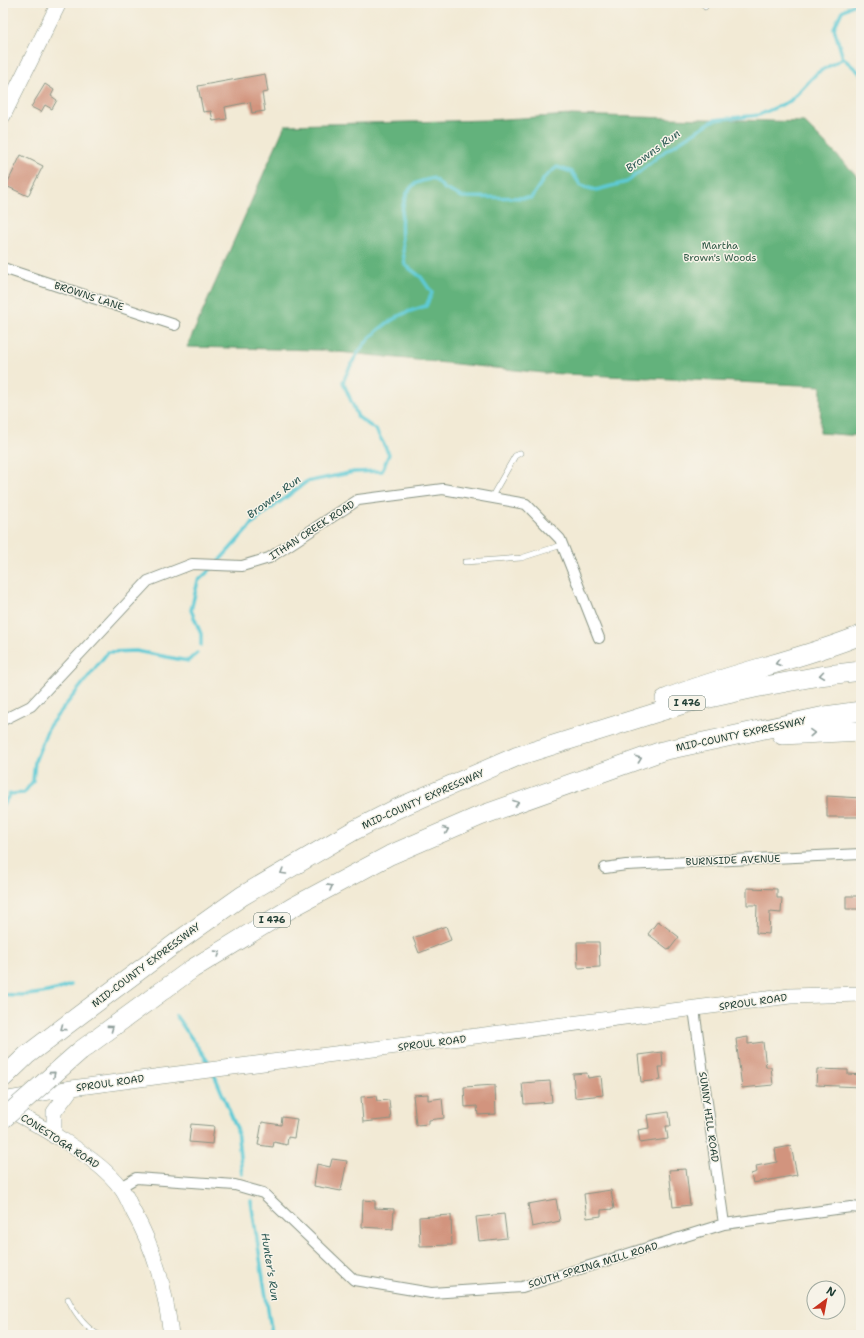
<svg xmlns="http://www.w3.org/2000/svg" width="864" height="1338" viewBox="0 0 864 1338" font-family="'Shantell Sans',sans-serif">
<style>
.forest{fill:#64b27c;stroke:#427858}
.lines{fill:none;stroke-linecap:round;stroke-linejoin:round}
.stream{stroke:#5ecad5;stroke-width:3.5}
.building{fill:#d2947e}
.service-casing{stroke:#889484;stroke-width:6}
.minor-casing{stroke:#889484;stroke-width:12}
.secondary-casing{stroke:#889484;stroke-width:16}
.motorway-casing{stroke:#889484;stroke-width:20}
.service{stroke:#fff;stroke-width:5}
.minor{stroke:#fff;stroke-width:10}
.secondary{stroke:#fff;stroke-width:15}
.motorway{stroke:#fff;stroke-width:19}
.motorway-bridge-casing{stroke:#889484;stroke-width:20;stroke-linecap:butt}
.motorway-bridge{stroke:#fff;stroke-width:19}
.oneway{stroke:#8f9e9a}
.labels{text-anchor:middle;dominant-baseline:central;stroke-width:3;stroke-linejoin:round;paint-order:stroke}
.shield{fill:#f7f3e8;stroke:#60746a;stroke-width:1}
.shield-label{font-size:9px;font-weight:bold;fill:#1f3d34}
.park-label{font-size:10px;fill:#315a47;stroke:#f7f3e8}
.street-label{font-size:10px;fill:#1f3d34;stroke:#f7f3e8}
.water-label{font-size:11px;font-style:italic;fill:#2c5954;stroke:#f7f3e8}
</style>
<rect width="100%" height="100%" fill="#f7f3e8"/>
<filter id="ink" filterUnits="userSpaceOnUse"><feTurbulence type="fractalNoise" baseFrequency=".025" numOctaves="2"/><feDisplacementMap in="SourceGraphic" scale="8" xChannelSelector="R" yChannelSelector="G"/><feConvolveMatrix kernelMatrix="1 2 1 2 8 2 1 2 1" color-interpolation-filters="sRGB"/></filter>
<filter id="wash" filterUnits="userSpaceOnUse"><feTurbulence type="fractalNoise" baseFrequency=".012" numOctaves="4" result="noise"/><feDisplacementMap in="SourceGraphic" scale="16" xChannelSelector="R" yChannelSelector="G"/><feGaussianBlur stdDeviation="0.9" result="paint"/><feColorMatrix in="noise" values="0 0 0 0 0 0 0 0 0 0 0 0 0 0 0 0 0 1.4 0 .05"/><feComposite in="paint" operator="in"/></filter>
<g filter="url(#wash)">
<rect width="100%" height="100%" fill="#f2ead5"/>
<path class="forest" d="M571,115L804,122L861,180V436L820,433L821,386L544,373L319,350L187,347L285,125L488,120Z"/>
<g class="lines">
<path class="stream" d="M843,58L834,28L842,11L856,3
M843,58L861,74
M218,562L255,521L306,482L354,472L382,471L389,454L376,430L358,417L343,382C355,353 369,333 397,317C405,312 417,309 426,306L432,293L421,277L405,265C402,245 395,198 415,184C419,181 428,180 433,178L445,189L462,197L531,198L545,177L557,167L572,172L581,186L596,190L627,182L665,151L714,120L759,115L790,101L817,73L843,58
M201,645V634L191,610L198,581L213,567
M3,805L10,794L24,793L33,781L35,761L49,726L108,652L136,651L188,661L197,653
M3,994C26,997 50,993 71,985
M176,1016L211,1066
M214,1074L237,1129L242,1174
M251,1201L272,1335"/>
</g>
<g id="blocks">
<path class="building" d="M265,74L268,92L262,93L265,111L252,113L250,102L225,107L227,119L213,121L211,111L203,112L198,86Z
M45,84L54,90L51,96L57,100L52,109L45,105L41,112L31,107Z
M21,155L43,166L28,196L6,186Z
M827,796L861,798V817H827Z
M747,888L777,889V898H782L781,913L770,912L769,934L756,933L757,905H747Z
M846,896H861V909H846Z
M658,921L679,937L669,950L648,934Z
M446,926L451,940L419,953L413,938Z
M577,942H599L600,967L578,968Z
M748,1037V1044L763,1042L766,1067H771L773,1085L742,1088L736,1039Z
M662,1052L663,1067H659L661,1080L641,1082L638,1055Z
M817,1069L848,1070V1074L861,1075V1087L816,1085Z
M587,1073L588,1078L601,1076L603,1095L575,1098L573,1074Z
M550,1081L552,1102L524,1104L522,1083Z
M495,1085L496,1114L478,1115L477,1106L465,1107L464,1087Z
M428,1094V1100L442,1098L444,1118L429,1120V1124L416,1125L413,1095Z
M376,1096L377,1101L389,1100L391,1119L363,1122L361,1097Z
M669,1112L671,1126H666L668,1139L640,1143L638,1130L649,1128L647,1115Z
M282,1117L297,1119L294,1138L288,1137L287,1145L274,1142L273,1147L258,1145L262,1122L281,1125Z
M191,1124L214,1126L212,1144L189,1142Z
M791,1146L797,1175L753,1183L751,1174L757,1172L756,1166L777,1162L775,1149Z
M332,1159L347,1161L341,1191L314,1186L317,1164L330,1167Z
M686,1169L690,1205L673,1207L669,1170Z
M611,1190L614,1209L601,1210V1216L587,1218L584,1194Z
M556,1199L560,1221L532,1227L528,1204Z
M363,1200L375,1201V1208L394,1209L393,1229L362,1227Z
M504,1214L507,1238L479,1241L476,1217Z
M451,1215L452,1245L420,1246L419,1217Z"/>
</g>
</g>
<g filter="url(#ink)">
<use href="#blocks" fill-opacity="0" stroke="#889484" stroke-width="1"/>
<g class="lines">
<g class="service-casing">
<path id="service" d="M703,3L705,7
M491,498L515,456L520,453
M465,562L521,558L562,545
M68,1299C75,1313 84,1327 99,1335"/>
</g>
<g class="minor-casing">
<path id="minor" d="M3,268L175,325
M3,720L31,706L148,581L192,564L242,566L269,558L358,500L443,489L526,504L560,539L599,638
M605,868L626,865L861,854
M694,1009L724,1224
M120,1187L136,1178L235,1185L263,1193L354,1280L431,1293L522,1287L724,1224L851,1207L861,1208"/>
</g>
<g class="secondary-casing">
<path id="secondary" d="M3,116L59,3
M3,1100L72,1088L162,1076L790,996L861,994
M3,1107C36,1123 99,1158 120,1187C126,1194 129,1203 133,1211C156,1252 165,1289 171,1335
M54,1136V1112L72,1088"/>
</g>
<g class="motorway-casing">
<path id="motorway" d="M665,699C729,673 797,661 861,635
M782,735L861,731
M80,1051L192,969L293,907L390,855L480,816L662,751L825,716L861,711
M3,1078L27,1055L81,1014L180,940L242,896L353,831L396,809L518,756L687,703L755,688L819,676L861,671"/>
</g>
<use href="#service" class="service"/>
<use href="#minor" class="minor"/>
<use href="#secondary" class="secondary"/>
<use href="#motorway" class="motorway"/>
<g class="motorway-bridge-casing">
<path id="motorway-bridge" d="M3,1119L80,1051"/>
</g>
<use href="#motorway-bridge" class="motorway-bridge"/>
</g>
<defs><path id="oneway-chevron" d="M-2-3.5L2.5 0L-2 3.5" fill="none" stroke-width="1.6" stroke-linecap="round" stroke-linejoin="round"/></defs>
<g class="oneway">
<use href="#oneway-chevron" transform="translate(778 663) rotate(164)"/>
<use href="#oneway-chevron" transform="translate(822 675) rotate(172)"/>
<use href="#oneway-chevron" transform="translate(812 733) rotate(-3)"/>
<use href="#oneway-chevron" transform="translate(639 759) rotate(-20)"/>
<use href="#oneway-chevron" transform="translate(516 803) rotate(-20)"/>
<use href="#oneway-chevron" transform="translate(446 830) rotate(-23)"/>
<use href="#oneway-chevron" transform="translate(283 872) rotate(149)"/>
<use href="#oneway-chevron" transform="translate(330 887) rotate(-28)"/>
<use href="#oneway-chevron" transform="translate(218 953) rotate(-32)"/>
<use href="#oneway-chevron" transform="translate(63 1028) rotate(143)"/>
<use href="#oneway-chevron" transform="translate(111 1028) rotate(-36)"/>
<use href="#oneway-chevron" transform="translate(53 1074) rotate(-41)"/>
</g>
</g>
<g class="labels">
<g class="shield">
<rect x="669" y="696" width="36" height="14" rx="3"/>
<rect x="254" y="913" width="36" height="14" rx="3"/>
</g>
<g class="shield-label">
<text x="687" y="703">I 476</text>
<text x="272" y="920">I 476</text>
</g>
<g class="park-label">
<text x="720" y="245">Martha<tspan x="720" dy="12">Brown's Woods</tspan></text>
</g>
<g class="street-label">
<text transform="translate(89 296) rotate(18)">BROWNS LANE</text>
<text transform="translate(312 530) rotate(-33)">ITHAN CREEK ROAD</text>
<text transform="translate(741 734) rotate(-12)">MID-COUNTY EXPRESSWAY</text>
<text transform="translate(423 799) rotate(-24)">MID-COUNTY EXPRESSWAY</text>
<text transform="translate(733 860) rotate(-2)">BURNSIDE AVENUE</text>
<text transform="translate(146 965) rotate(-37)">MID-COUNTY EXPRESSWAY</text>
<text transform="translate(753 1002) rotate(-8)">SPROUL ROAD</text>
<text transform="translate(432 1043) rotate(-7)">SPROUL ROAD</text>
<text transform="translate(110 1083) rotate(-8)">SPROUL ROAD</text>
<text transform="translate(709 1117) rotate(82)">SUNNY HILL ROAD</text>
<text transform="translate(60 1141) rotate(33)">CONESTOGA ROAD</text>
<text transform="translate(593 1265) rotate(-17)">SOUTH SPRING MILL ROAD</text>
</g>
<g class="water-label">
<text transform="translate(653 151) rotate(-36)">Browns Run</text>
<text transform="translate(274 497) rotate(-37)">Browns Run</text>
<text transform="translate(270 1267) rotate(81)">Hunter's Run</text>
</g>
</g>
<rect width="864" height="1338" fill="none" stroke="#f7f3e8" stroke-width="16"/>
<g transform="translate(826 1300) rotate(32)"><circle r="19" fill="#f7f3e8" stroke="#a1aaa0"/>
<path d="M0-3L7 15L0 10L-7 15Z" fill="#c8321e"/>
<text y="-6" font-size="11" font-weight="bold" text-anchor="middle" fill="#1f3d34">N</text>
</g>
</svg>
